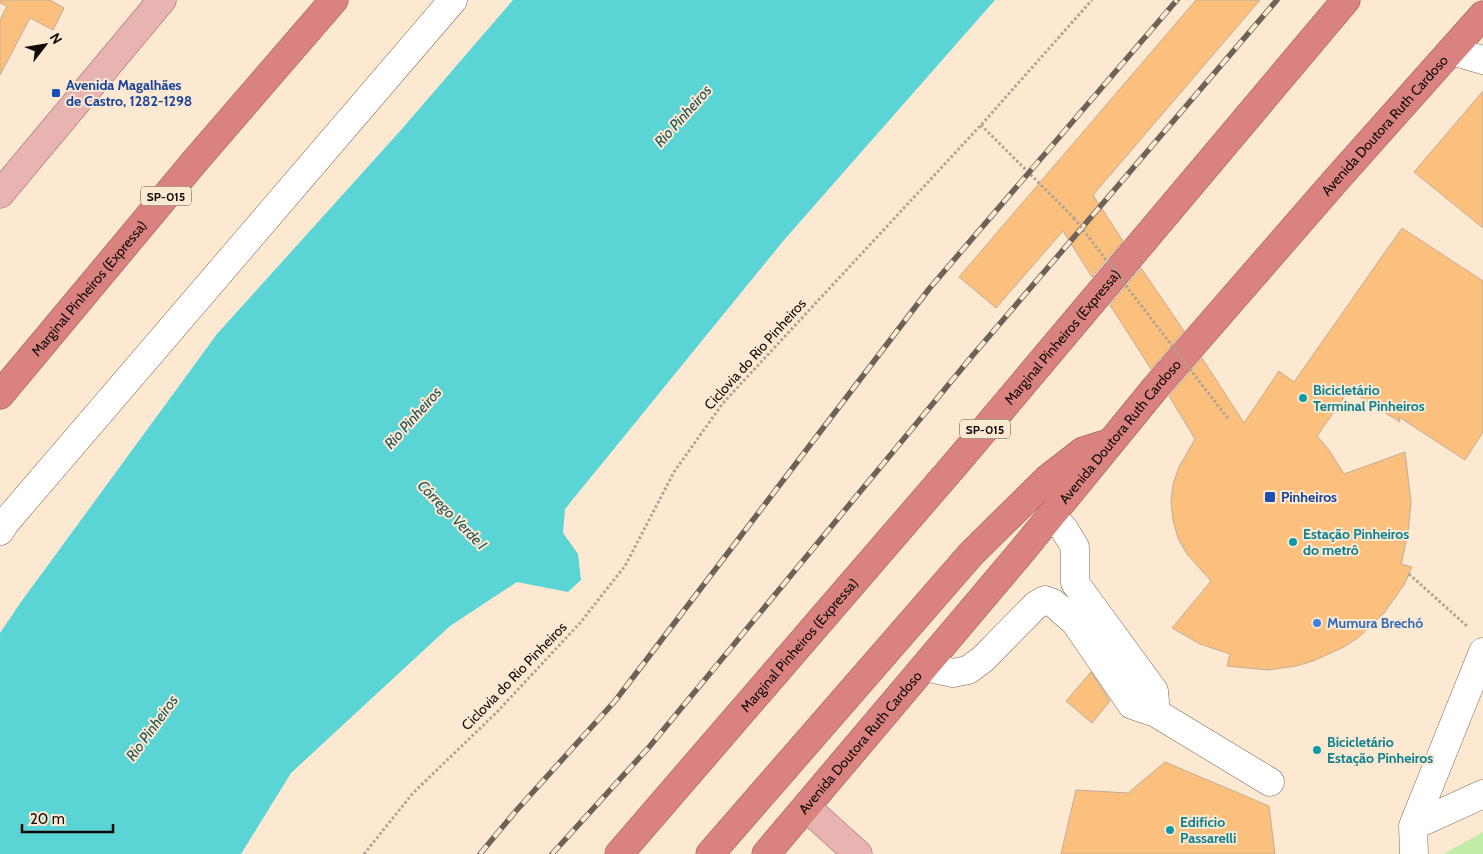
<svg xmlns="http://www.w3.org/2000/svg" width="1483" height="854" viewBox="0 0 1483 854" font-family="Cabin,sans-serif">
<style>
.green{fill:#c3eca7}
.water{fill:#5bd4d5}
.building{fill:#fbc07e;stroke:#c0ac97}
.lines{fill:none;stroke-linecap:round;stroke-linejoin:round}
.minor-casing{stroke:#7b6956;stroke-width:29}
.major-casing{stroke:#935854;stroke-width:29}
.highway-casing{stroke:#935854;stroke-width:29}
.path{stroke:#b1a190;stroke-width:3;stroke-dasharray:2.5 2.5;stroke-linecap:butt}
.minor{stroke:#fff;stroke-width:28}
.major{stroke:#e8b4b2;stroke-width:28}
.highway{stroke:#d9827f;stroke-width:28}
.rail-casing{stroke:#6e6155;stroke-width:5.5}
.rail{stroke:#fde8d2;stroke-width:4;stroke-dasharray:11;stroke-linecap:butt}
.path-bridge{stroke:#b1a190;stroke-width:3;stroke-dasharray:2.5 2.5;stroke-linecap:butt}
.transit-dot{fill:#1a4fb4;stroke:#fde8d2;stroke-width:2}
.culture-dot{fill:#0f9aa8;stroke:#fde8d2;stroke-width:2}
.shop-dot{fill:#3f7fe0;stroke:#fde8d2;stroke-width:2}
.labels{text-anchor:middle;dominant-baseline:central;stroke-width:4;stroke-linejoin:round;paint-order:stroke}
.shield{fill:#fde8d2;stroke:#584d42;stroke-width:1}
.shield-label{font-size:12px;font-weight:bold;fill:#110a04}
.transit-label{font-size:14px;font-weight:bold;fill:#164399;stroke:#fde8d2;text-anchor:start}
.street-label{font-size:14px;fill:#110a04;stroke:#fde8d2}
.culture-label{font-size:14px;font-weight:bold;fill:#0d838f;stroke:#fde8d2;text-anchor:start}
.shop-label{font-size:14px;font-weight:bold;fill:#366cbe;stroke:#fde8d2;text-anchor:start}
.water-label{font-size:15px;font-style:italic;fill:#205454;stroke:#fde8d2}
</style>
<rect width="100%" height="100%" fill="#fde8d2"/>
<path class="green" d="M1483,832V854H1445V853Z"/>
<path class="water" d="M513,0H995L784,240L565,509L563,533L578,554L581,580L568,592L517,582L450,626L291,773L241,854H0V633L21,602L217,334L401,130Z"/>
<path class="building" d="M0,0H50L64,8L53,30L30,18L0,75V20L7,6L0,3Z
M1196,0H1260L1093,195L1123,241L1092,277L1063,231L996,308L959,277Z
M1483,91V228L1414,172Z
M1402,228L1483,281V432L1465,460L1399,417L1400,422L1349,390L1317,436L1329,450L1344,474L1405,452L1411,502L1408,534L1401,564L1412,567L1404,585L1384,613L1359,637L1344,647L1313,661L1296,666L1268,670L1227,666L1230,654L1200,644L1172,628L1211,581L1187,554L1178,538L1173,520L1171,502L1173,484L1179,467L1195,439L1169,396L1202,358L1244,423L1279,371L1294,382Z
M1141,268L1184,331L1151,369L1110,305Z
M1091,672L1110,701L1092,723L1066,701Z
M1165,762L1269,806L1275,854H1061L1076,790L1128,793Z"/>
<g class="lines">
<g class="minor-casing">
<path id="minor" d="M1452,51L1483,60
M1051,516L1064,529L1075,547V583L1154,691L1156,713
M0,531L5,523L453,0
M925,667L953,673L968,670L983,659L1036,605L1045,600L1053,603L1075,622L1132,705L1156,713L1270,782
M1413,826L1483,794
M1414,854L1413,826L1483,652"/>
</g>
<g class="major-casing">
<path id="major" d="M0,194L162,0
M806,807L858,854"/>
</g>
<g class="highway-casing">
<g id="highway">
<path id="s1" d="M0,395L195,161L334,0"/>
<path id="s2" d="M619,854L958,461L1346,0"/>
<path d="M710,854L971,554L1047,479L1083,451L1105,444"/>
<path id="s3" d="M766,854L1022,551L1156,387L1336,180L1483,15"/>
</g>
</g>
<path class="path" d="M981,125L1074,218
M1409,574L1468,627
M364,854L413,793L497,712L580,623L625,566L674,472L723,403L981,125L1092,0"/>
<use href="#minor" class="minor"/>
<use href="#major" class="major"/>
<use href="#highway" class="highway"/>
<g class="rail-casing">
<path id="rail" d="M480,854L515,812L615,701L929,289L1177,0
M552,854L650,746L973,355L1277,0"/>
</g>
<use href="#rail" class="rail"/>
<path class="path-bridge" d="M1074,218L1229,420"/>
</g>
<g class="transit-dot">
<rect x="51" y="88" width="10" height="10" rx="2.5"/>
<rect x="1264" y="491" width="12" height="12" rx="2.5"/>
</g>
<g class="culture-dot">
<circle cx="1303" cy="398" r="5"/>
<circle cx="1293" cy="542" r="5"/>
<circle cx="1317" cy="750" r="5"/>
<circle cx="1170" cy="830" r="5"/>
</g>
<circle class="shop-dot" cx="1317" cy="623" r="5"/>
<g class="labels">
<g class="shield">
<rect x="141" y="186.5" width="50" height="19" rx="4"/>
<rect x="960" y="419.5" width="50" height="19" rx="4"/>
</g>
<g class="shield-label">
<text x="166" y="196">SP-015</text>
<text x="985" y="429">SP-015</text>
</g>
<g class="transit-label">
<text x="66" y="85">Avenida Magalhães<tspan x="66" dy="16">de Castro, 1282-1298</tspan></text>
<text x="1281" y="497">Pinheiros</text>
</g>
<g class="street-label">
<text stroke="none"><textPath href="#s3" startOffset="956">Avenida Doutora Ruth Cardoso</textPath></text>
<text stroke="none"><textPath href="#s1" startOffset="139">Marginal Pinheiros (Expressa)</textPath></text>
<text stroke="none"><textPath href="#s2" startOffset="681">Marginal Pinheiros (Expressa)</textPath></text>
<text transform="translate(755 354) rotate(-48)">Ciclovia do Rio Pinheiros</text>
<text stroke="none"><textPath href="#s3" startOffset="551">Avenida Doutora Ruth Cardoso</textPath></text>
<text stroke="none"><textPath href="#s2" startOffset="276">Marginal Pinheiros (Expressa)</textPath></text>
<text transform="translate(514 676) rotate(-46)">Ciclovia do Rio Pinheiros</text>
<text stroke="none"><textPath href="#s3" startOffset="146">Avenida Doutora Ruth Cardoso</textPath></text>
</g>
<g class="culture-label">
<text x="1313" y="390">Bicicletário<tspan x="1313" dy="16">Terminal Pinheiros</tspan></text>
<text x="1303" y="534">Estação Pinheiros<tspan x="1303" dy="16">do metrô</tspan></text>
<text x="1327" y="742">Bicicletário<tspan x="1327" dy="16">Estação Pinheiros</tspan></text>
<text x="1180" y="822">Edifício<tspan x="1180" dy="16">Passarelli</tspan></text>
</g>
<g class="shop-label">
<text x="1327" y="623">Mumura Brechó</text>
</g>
<g class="water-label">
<text transform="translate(683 116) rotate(-48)">Rio Pinheiros</text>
<text transform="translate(413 418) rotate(-48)">Rio Pinheiros</text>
<text transform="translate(452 515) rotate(45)">Córrego Verde I</text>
<text transform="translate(152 728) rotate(-54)">Rio Pinheiros</text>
</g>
</g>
<g transform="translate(45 45) rotate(59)" stroke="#fde8d2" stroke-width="4" paint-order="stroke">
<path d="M0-4L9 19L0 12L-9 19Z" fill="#110a04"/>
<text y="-8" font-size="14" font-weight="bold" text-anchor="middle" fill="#110a04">N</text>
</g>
<path d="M22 824v8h91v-8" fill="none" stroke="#110a04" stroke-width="2.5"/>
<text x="30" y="824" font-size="15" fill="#110a04" stroke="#fde8d2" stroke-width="4" paint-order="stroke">20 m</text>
</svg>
